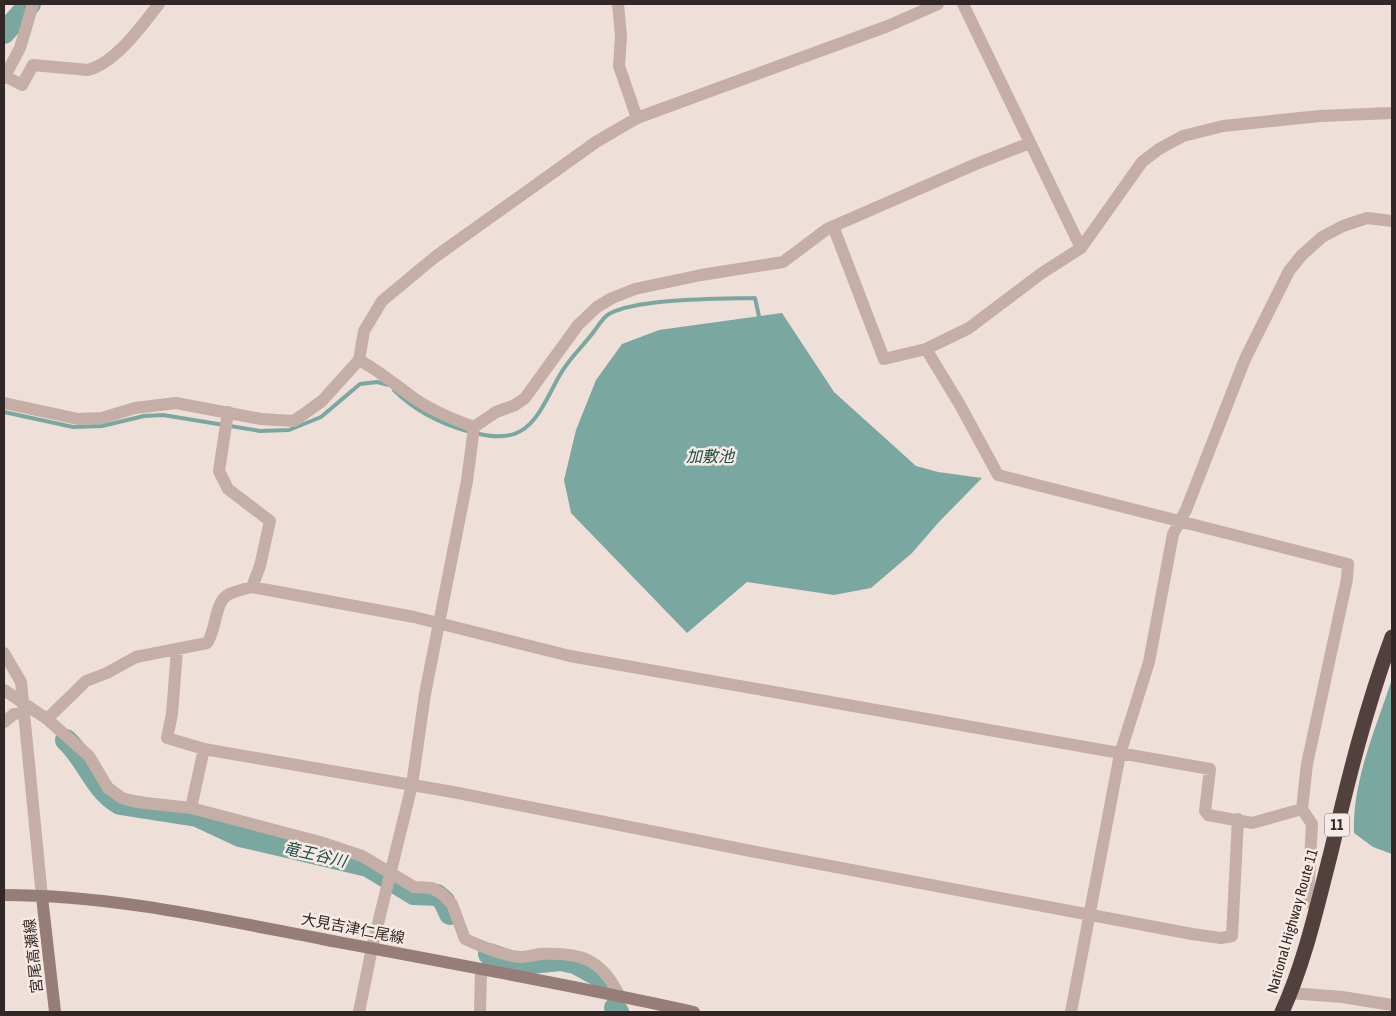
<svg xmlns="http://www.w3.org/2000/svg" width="1396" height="1016" viewBox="0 0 1396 1016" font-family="'Asap Condensed','Noto Sans JP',sans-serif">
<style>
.water{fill:#7aa8a1}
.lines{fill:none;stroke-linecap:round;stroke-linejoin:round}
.stream{stroke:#7aa8a1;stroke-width:4}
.river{stroke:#7aa8a1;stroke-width:22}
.street{stroke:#c4aea6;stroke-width:12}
.secondary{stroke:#977d77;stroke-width:12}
.highway{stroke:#51403e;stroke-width:15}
.labels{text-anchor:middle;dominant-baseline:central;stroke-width:5;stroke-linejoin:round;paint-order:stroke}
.shield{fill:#f6eae4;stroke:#6c625f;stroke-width:1}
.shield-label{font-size:14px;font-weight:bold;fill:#312726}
.street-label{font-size:15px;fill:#312726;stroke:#f6eae4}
.water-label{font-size:16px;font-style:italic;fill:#204e48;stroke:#f6eae4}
</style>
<rect width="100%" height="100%" fill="#eedfd8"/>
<path class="water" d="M782,313L834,392L916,466L938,472L982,478L938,523L912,553L871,588L834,595L747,582L687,633L571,513L564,480L576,430L596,380L622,344L659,330Z
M1392,679V854L1373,847L1354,833C1352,781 1376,728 1392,679Z"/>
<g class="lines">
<path class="stream" d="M394,390C415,411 439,423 467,431
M4,412L73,427L102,426L144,416L163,415L260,431L289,430L321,417L360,384L377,382L389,385
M476,433C531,448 539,411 561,373C569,359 582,347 592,334C597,328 602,318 609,314C637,298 721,299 755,298L760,321"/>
<path class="river" d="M4,33L30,4
M66,740C87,759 94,789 120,804L197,816L240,836L368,866L414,894L437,895L444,901L450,914
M489,954L519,964L561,960L575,963L602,978
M615,1008L618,1012"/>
<path class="street" d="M618,4L621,36L619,66L637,118
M963,4L1081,248
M5,76L22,85L33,65L88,70C116,63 142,25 159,4
M4,78L20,48L33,4
M833,226L884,359L926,349L969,328L1042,273L1081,248L1142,162L1159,149L1183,136L1223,126L1320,116L1392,113
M926,349L960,405L998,475L1348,564L1347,579L1307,764L1302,809L1312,824L1308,898L1316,910
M359,360C378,370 393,383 411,396C430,410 452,419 474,427
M4,403L78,419L102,418L135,408L176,403L261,419L294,421L322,401L359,360L364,331L382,301L435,257L596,142L637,118L888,26L938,4
M228,412L219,471L228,489L270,521L260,566L252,587
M177,650L172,714L167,738L204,749L453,792L756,852L1192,934L1221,938L1232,936L1238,819
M4,653L21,682L42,897
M4,690L47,719L86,681L107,673L136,657L207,643C217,629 214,602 229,594C236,591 244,589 252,587L414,617L570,656L1210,769L1205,811L1208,815L1252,823L1302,809
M47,719L89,756L108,788L122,798L136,802L191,808
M4,722L14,714L24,712
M204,749L191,808L320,842L362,856L414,887L432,888L442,894L452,904L465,939C482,946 502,956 521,957C527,957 534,955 540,954C579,952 601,958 619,995
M1291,993L1342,997L1392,1005
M359,1012L372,948L412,785L425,694L467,481L474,427L496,412L515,405L525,398L578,325L597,307L612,298L635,289L701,275L783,262L827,229L976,164L1030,143
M480,1012L481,970
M1071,1012L1120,754L1149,662L1173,534L1186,510L1245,359L1289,271L1301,256L1322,237L1343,226L1367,218L1392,221"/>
<path class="secondary" d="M4,895C111,895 217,919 322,939C446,962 571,985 694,1012
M42,897L55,1012"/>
<path class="highway" d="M1282,1012C1305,962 1317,906 1331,852C1348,780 1366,707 1392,637"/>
</g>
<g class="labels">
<rect class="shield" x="1324.5" y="813.5" width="25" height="23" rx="4"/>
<g class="shield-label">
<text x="1337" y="825">11</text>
</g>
<g class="street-label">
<text transform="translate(1292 921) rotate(-74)">National Highway Route 11</text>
<text transform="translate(353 928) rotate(11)">大見吉津仁尾線</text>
<text transform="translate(33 956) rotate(-96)">宮尾高瀬線</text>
</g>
<g class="water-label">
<text x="710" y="456">加敷池</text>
<text transform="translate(315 854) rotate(13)">竜王谷川</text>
</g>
</g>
<rect width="1396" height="1016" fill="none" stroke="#312726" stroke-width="10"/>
</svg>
